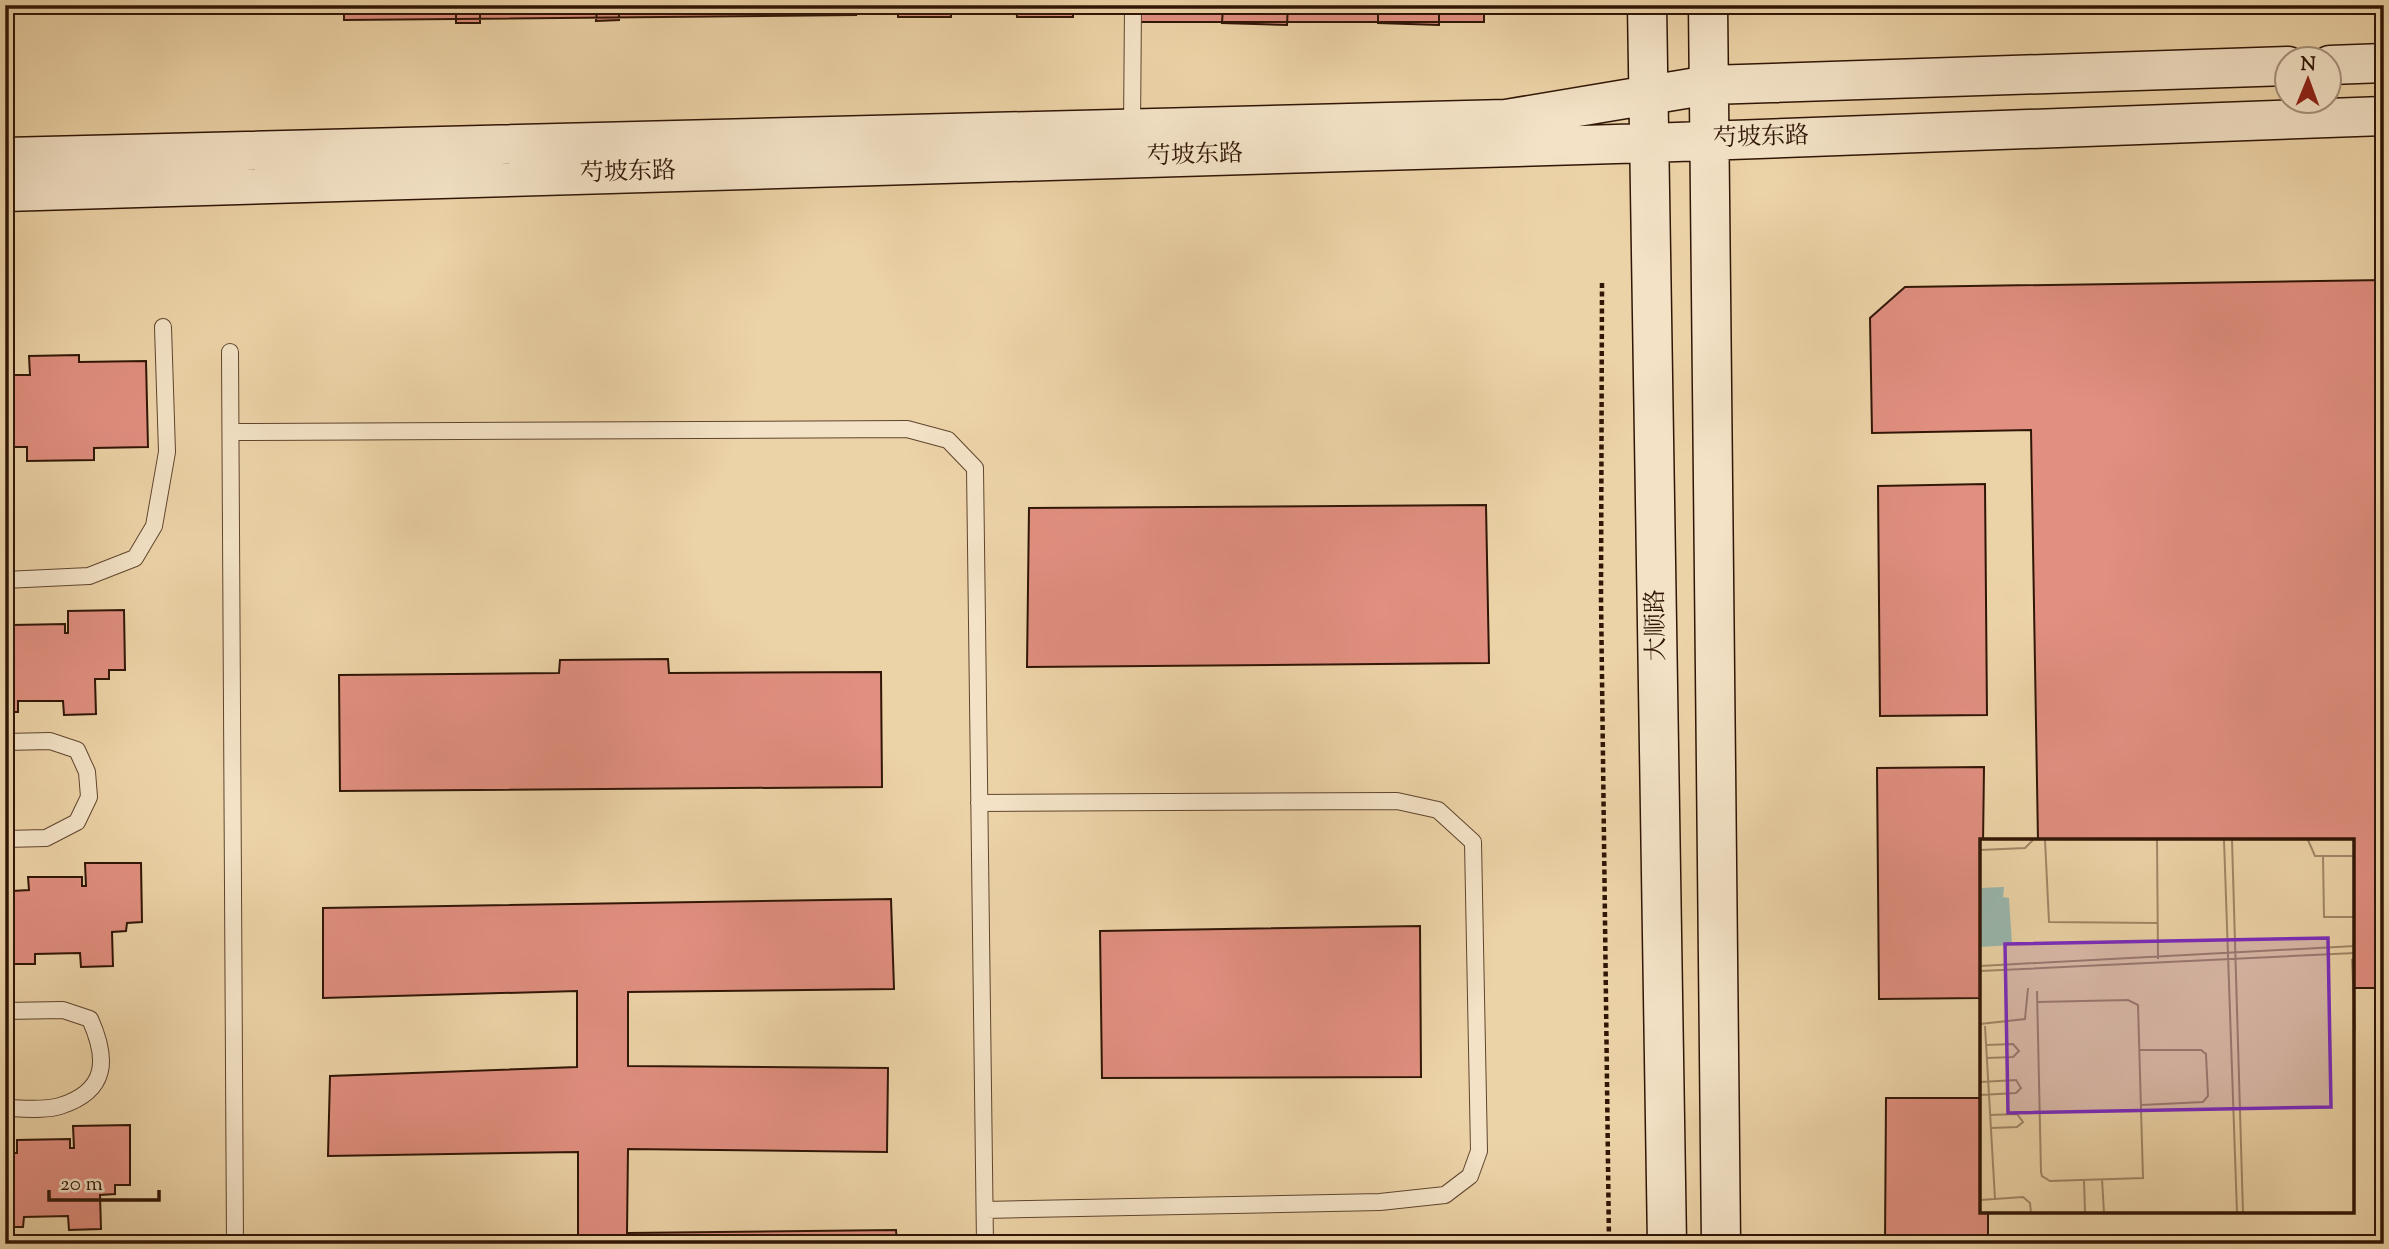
<svg xmlns="http://www.w3.org/2000/svg" width="2389" height="1249" viewBox="0 0 2389 1249" font-family="'Sorts Mill Goudy','Noto Serif SC',serif">
<style>
.building{fill:#e18f80;stroke:#301606;stroke-width:2}
.lines{fill:none;stroke-linecap:round;stroke-linejoin:round}
.lane-casing{stroke:#5f452e;stroke-width:18}
.secondary-casing{stroke:#301606;stroke-width:41}
.path{stroke:#301606;stroke-width:4.5;stroke-dasharray:5 3.5;stroke-linecap:butt}
.lane{stroke:#f3e2c6;stroke-width:16}
.secondary{stroke:#f3e2c6;stroke-width:38}
.labels{text-anchor:middle;dominant-baseline:central;stroke-width:6;stroke-linejoin:round;paint-order:stroke}
.street-label{font-size:24px;fill:#301606;stroke:#f3e2c6}
.inset-road{fill:none;stroke:#a18767;stroke-width:2}
.view{fill:#7b2cbf;fill-opacity:0.15;stroke:#7b2cbf;stroke-width:3.5}
.inset-edge{fill:none;stroke:#301606;stroke-width:3.5}
</style>
<rect width="100%" height="100%" fill="#ecd3a7"/>
<filter id="stains"><feTurbulence type="fractalNoise" baseFrequency=".00286" numOctaves="4"/><feColorMatrix values="0 0 0 0 .2 0 0 0 0 .09 0 0 0 0 .02 0 0 0 .5 -.17"/></filter>
<radialGradient id="worn" r=".72"><stop offset=".6" stop-color="#630" stop-opacity="0"/><stop offset="1" stop-color="#630" stop-opacity=".3"/></radialGradient>
<path class="building" d="M344,5H855L856,15L344,20Z
M456,5H619V20L596,21L597,10L552,11V14H532L531,11H480V23H456Z
M898,5H951V17H898Z
M1016,5H1073V17H1017Z
M1128,5H1484V22H1128Z
M1171,5H1288L1287,25L1222,23L1223,7Z
M1325,5H1489V9L1439,8V25L1378,23V7Z
M2384,280V988H2352V841H2038L2031,430L1872,433L1870,318L1905,287Z
M79,355V362L146,361L148,447L94,448V460L27,461V447H5V375H30L29,356Z
M1985,484L1987,715L1880,716L1878,486Z
M1486,505L1489,663L1027,667L1029,508Z
M124,610L125,670H109V679H95L96,714L64,715L63,701H18V712H5V639H12V625L65,624V633H68V611Z
M668,659L669,673L881,672L882,787L340,791L339,675L559,673L560,660Z
M1984,767L1981,998L1879,999L1877,768Z
M85,863H141L142,922L127,923L126,931L112,932L113,966L81,967L80,953L35,954V964H5V869H11L12,891L29,890L28,877H82V886H86Z
M891,899L894,989L628,992V1066L888,1068L887,1152L628,1149L627,1233L896,1230L897,1244H329V1236H578V1152L328,1156L330,1076L577,1067V991L323,998V908Z
M1420,926L1421,1077L1102,1078L1100,931Z
M1886,1098H1981V1212H1988V1244H1885Z
M130,1125V1185H115V1194L100,1195L101,1229L69,1230L68,1216L24,1217L23,1227H5V1153H17V1140L70,1139V1148H74L73,1126Z"/>
<g class="lines">
<g class="lane-casing">
<path id="lane" d="M1132,129L1133,5
M230,352L235,1244
M231,432L907,429L948,440L975,468L985,1244
M5,580L89,576L135,558L154,526L167,452L163,327
M5,742L50,741L77,750L87,772L89,797L77,822L46,838L5,839
M979,803L1397,801L1438,810L1473,842L1479,1151L1470,1176L1445,1195L1380,1202L985,1210
M5,1011L63,1010L90,1019C108,1059 108,1091 60,1106C44,1111 22,1108 5,1108"/>
</g>
<g class="secondary-casing">
<path id="secondary" d="M1647,5L1667,1244
M1708,5L1721,1244
M2330,65L2384,63
M5,157L1506,119L1709,85L2288,66
M5,192L1649,143L2384,116"/>
</g>
<path class="path" d="M1602,283L1601,597L1609,1244"/>
<use href="#lane" class="lane"/>
<use href="#secondary" class="secondary"/>
</g>
<g class="labels">
<g class="street-label">
<text transform="translate(1761 138) rotate(-2)">芍坡东路</text>
<text transform="translate(1195 156) rotate(-2)">芍坡东路</text>
<text transform="translate(628 173) rotate(-2)">芍坡东路</text>
<text transform="translate(1657 625) rotate(-91)">大顺路</text>
</g>
</g>
<g transform="translate(1980 839)">
<rect width="374" height="374" fill="#ecd3a7"/>
<path d="M24,48L23,58L29,59L32,106L0,108V49Z" fill="#99b7ae"/>
<path class="inset-road" d="M65,1L69,83L178,84M177,1L178,120M244,1L257,374M252,1L263,374M328,1L335,17H375M0,11L45,9L53,1M343,17L344,78H375M372,120L375,191M0,127L375,107M0,132L375,114M57,152L61,333L62,337L70,342L163,339L158,166L148,161L57,163M0,185L45,180L48,149M5,187L15,360M6,206L33,205L39,212L33,218L7,219M159,211H221L226,215L228,257L223,263L161,266M0,243L36,241L41,249L36,254L0,256M10,276L37,275L43,283L37,288L11,289M122,340L124,374M104,341L105,374M0,361L43,358L50,364L51,374"/>
<path class="view" d="M348,99L351,268L28,274L25,105Z"/>
<rect width="374" height="374" class="inset-edge"/>
</g>
<rect width="2389" height="1249" fill="none" stroke="#ecd3a7" stroke-width="28"/>
<rect x="7" y="7" width="2375" height="1235" fill="none" stroke="#301606" stroke-width="3.5"/>
<rect x="14" y="14" width="2361" height="1221" fill="none" stroke="#301606" stroke-width="2"/>
<g transform="translate(2308 80) rotate(1)"><circle r="33" fill="#f3e2c6" stroke="#a59079" stroke-width="2"/>
<path d="M0-5L12 26L0 18L-12 26Z" fill="#8f2418"/>
<text y="-10" font-size="19" font-weight="bold" text-anchor="middle" fill="#301606">N</text>
</g>
<path d="M49 1190v10h110v-10" fill="none" stroke="#301606" stroke-width="3.5"/>
<text x="60" y="1190" font-size="21" fill="#301606" stroke="#f3e2c6" stroke-width="5" paint-order="stroke">20 m</text>
<rect width="100%" height="100%" filter="url(#stains)"/>
<rect width="100%" height="100%" fill="url(#worn)"/>
</svg>
